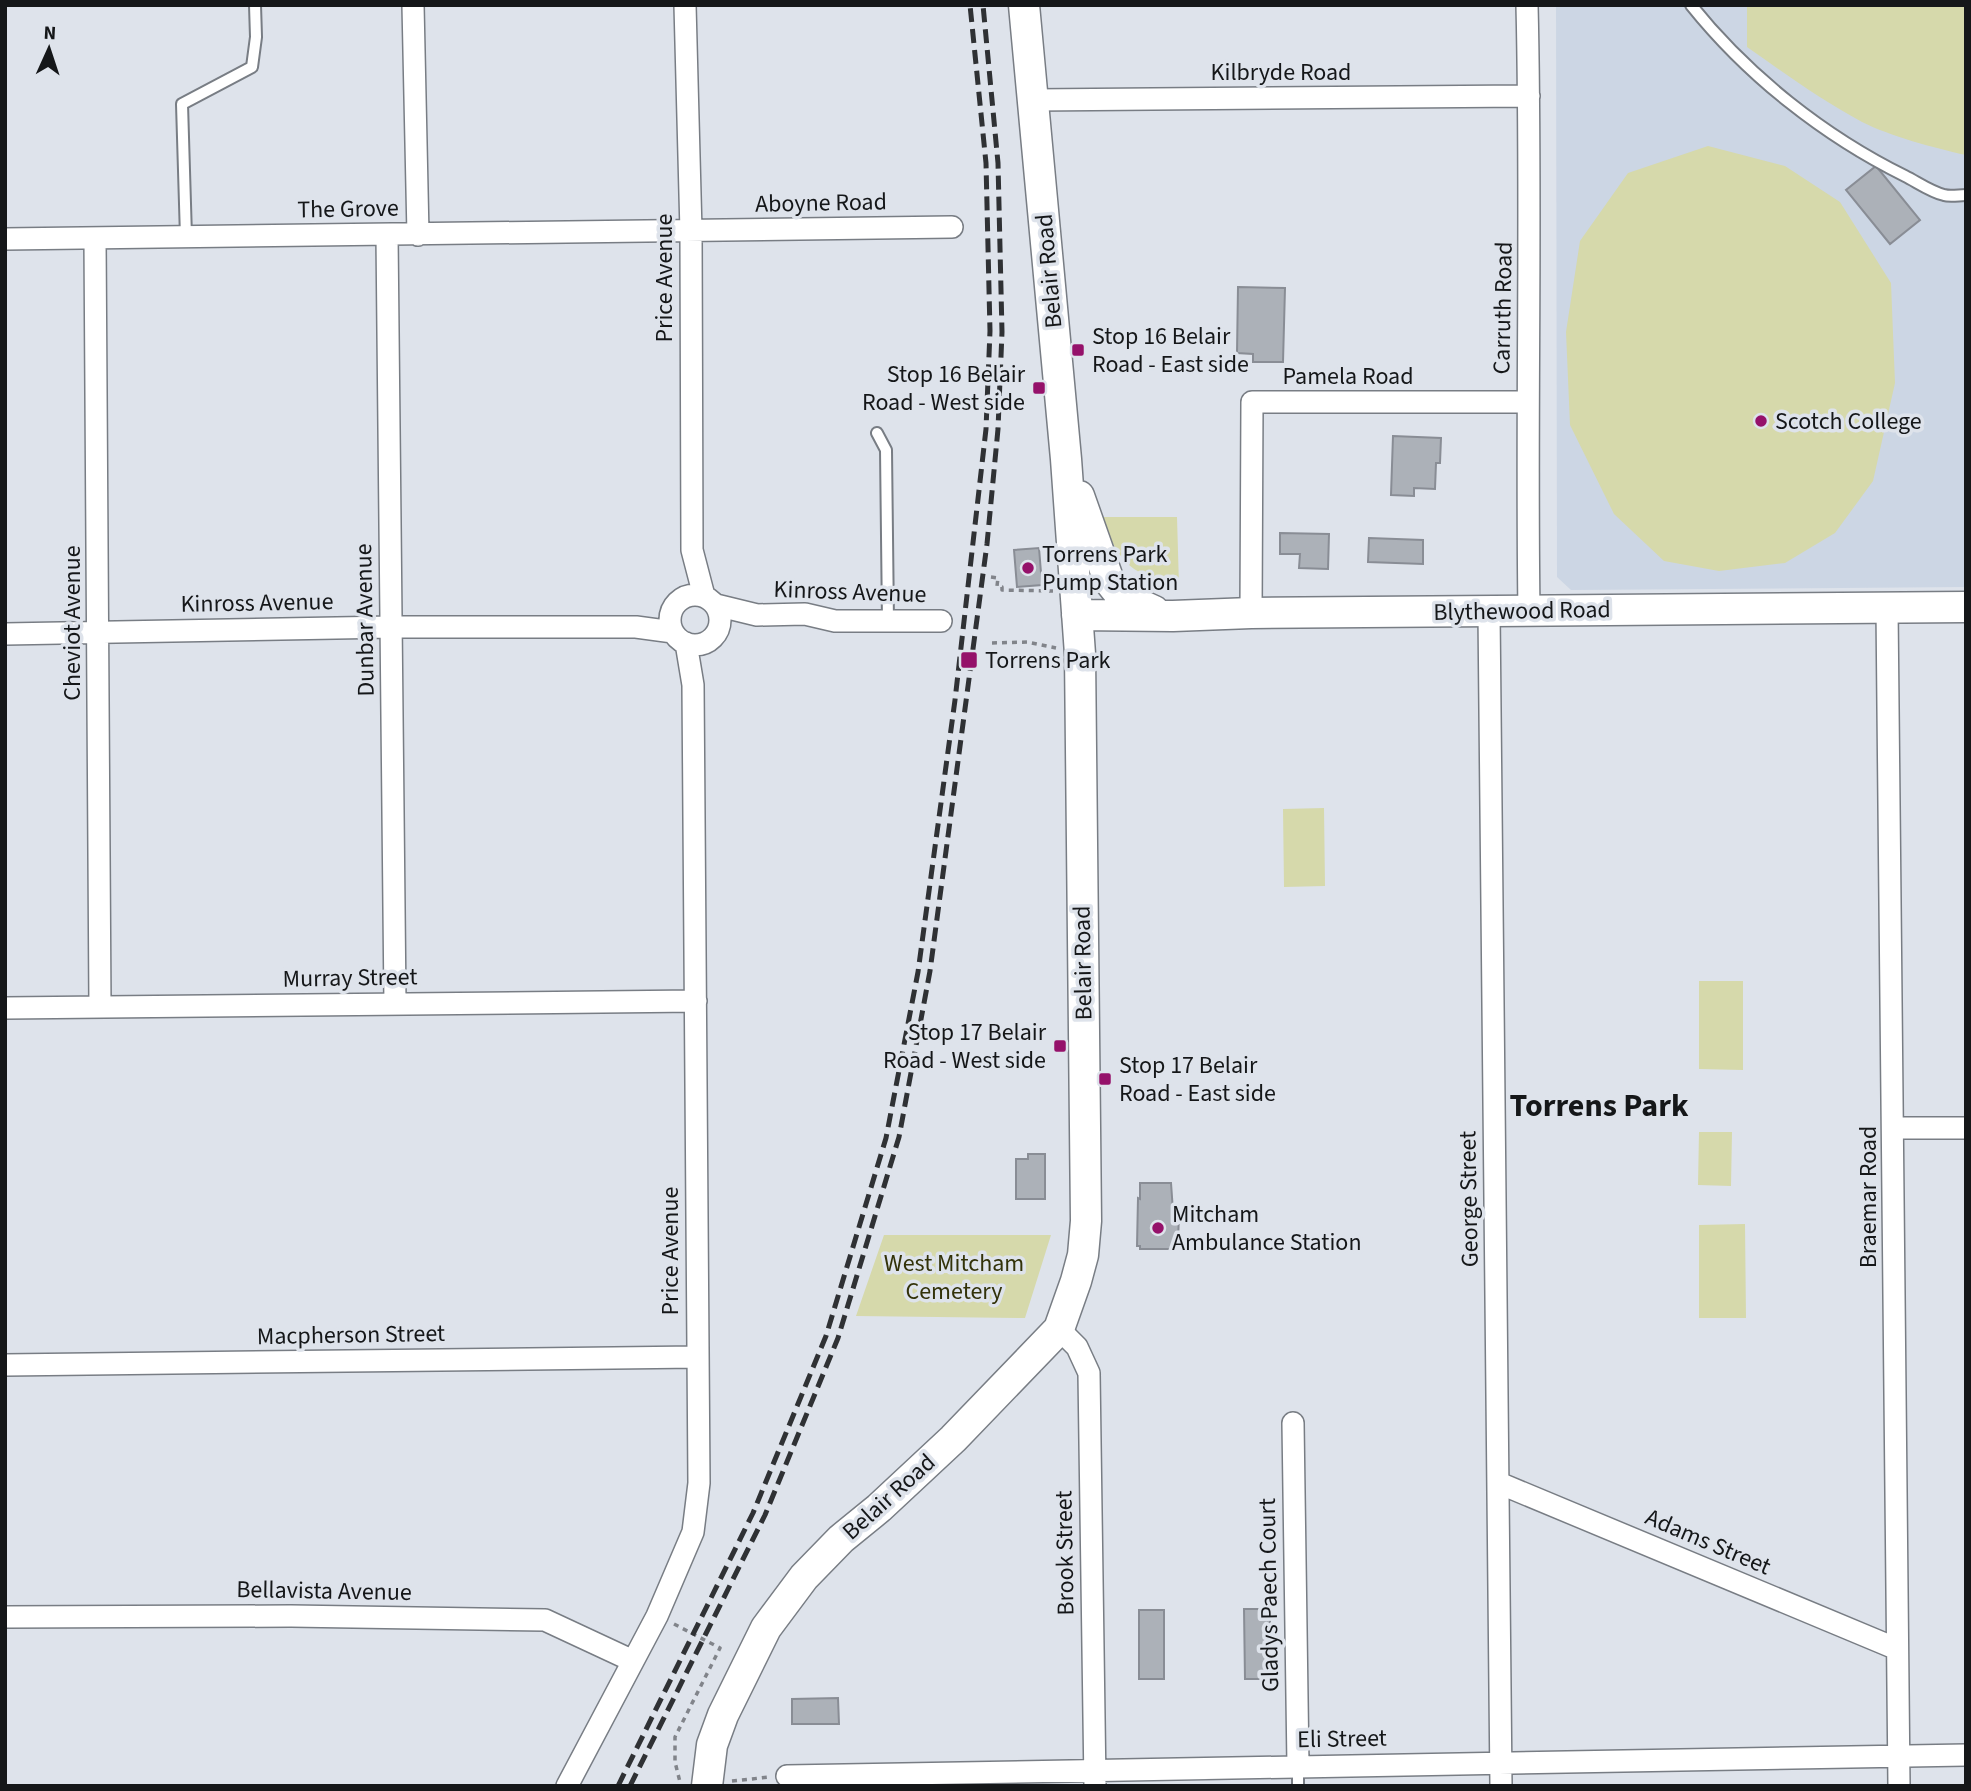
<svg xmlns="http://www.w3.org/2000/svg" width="1971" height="1791" viewBox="0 0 1971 1791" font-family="'Source Sans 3',sans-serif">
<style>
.built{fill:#ccd6e4}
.green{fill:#d6d9ab}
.building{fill:#acb1b8;stroke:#898d95;stroke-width:2}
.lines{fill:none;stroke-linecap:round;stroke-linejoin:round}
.lane-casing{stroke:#787d84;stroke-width:14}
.street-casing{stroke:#787d84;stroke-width:24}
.secondary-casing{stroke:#787d84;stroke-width:33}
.path{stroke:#81848a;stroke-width:3.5;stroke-dasharray:5 5;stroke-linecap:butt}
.lane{stroke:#fff;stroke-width:10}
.street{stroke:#fff;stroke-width:21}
.secondary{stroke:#fff;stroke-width:30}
.rail{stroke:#2f3134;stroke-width:5;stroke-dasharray:14 7;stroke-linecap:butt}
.poi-dot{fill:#95116a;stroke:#dee3eb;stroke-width:2.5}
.labels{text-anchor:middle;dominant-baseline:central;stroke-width:7;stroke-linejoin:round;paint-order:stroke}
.street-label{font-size:24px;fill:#151719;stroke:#dee3eb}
.poi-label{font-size:24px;fill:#151719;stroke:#dee3eb;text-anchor:start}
.park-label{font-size:24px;fill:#323209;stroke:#dee3eb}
.district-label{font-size:32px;font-weight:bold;fill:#151719;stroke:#dee3eb}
</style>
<rect width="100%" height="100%" fill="#dee3eb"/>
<path class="built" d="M1556,5H1966V587L1571,590L1557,577Z"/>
<path class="green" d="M1747,5H1966V155C1934,148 1890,136 1862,122C1821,100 1784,73 1747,47Z
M1708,146L1785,166L1840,202L1891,283L1895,383L1873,481L1835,533L1785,563L1719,571L1664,561L1614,514L1570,425L1566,332L1580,241L1628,173Z
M1102,517H1177L1179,586C1131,574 1119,564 1102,517Z
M1324,808L1325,886L1284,887L1283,809Z
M1699,981H1743V1070L1699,1069Z
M1699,1132H1732L1731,1186L1698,1185Z
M1745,1224L1746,1318H1699V1225Z
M884,1235H1051L1025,1318L856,1316Z"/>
<path class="building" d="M1876,166L1920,220L1890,244L1846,190Z
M1238,287L1285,288L1283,362H1253V354L1237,353Z
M1393,436L1441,438L1440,463H1436L1435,489L1414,488V496L1391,495Z
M1280,533L1329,534L1328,569L1299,568L1300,554H1280Z
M1369,538L1423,540V564L1368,562Z
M1039,548L1042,585L1017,587L1014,550Z
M1028,1154H1045V1199H1016V1159H1028Z
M1140,1183H1171L1173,1211H1179L1178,1245H1173V1249H1140V1246H1137L1138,1198L1140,1199Z
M1244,1609H1270V1679H1245Z
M1139,1610H1164V1679H1139Z
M838,1698L839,1724H792V1699Z"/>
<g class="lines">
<g class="lane-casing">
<path id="lane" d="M1691,5C1748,76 1824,136 1905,176C1917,182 1931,192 1944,195C1950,197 1959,195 1966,195
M186,237L182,104L252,67L256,37L255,5
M877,433L886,450L888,622
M1298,1766V1786"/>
</g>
<g class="street-casing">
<path id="street" d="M413,5L418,235
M685,5L691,232L692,550L704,596
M1527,5C1532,207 1526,409 1529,611
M1034,100L1529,96
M387,235L395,1004
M95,238L100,1007
M5,239L952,227
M670 620a25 25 0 1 1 50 0a25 25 0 1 1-50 0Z
M716,605L757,615L805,614L835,621H941
M1887,608L1899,1786
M1489,612L1501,1786
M1251,613L1252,402H1528
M5,634L391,627H636L673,632
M5,1008L696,1001
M1893,1128H1966
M1059,1329L1077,1347L1089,1373L1095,1786
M5,1365L697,1357
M1293,1423L1298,1766
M1499,1483L1897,1649
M5,1617L291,1616L545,1620L633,1661
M787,1776L1966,1755
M567,1786L657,1616L693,1532L699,1483L693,685L686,643"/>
</g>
<g class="secondary-casing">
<path id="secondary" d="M1079,496L1109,581L1121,596L1154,611
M1077,615L1173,616L1251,613L1966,607
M707,1786L712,1745L723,1715L766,1628L804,1577L841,1539L879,1508L953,1439L1059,1329L1076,1281L1083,1255L1086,1221L1080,654L1066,459L1024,5"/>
</g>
<path class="path" d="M991,577L998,578L997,586L1002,587V590L1053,591
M992,643L1027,642L1056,648
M674,1624L720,1648L675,1737V1762L681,1786
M732,1781L770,1777"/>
<use href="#lane" class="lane"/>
<use href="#street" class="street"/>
<use href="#secondary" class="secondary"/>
<path class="rail" d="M618,1786L753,1513L826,1336L886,1138L918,972L955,700L986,429L990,331L986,163L970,5
M630,1786L765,1515L838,1338L899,1137L930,971L987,544L998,429L1002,332L998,163L983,5"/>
</g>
<g class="poi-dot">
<rect x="1071" y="343" width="14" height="14" rx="3.5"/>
<rect x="1032" y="381" width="14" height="14" rx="3.5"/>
<circle cx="1761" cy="421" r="7"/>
<circle cx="1028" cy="568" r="7"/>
<rect x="960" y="651" width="18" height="18" rx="3.5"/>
<rect x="1053" y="1039" width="14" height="14" rx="3.5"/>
<rect x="1098" y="1072" width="14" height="14" rx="3.5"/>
<circle cx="1158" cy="1228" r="7"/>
</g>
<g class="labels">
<g class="street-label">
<text x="1281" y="72">Kilbryde Road</text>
<text transform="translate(821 203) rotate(-1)">Aboyne Road</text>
<text transform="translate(348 209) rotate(-1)">The Grove</text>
<text transform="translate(1049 271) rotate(-95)">Belair Road</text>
<text transform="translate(664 278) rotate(-90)">Price Avenue</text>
<text transform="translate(1503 308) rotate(-89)">Carruth Road</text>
<text x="1348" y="376">Pamela Road</text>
<text transform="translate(850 592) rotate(2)">Kinross Avenue</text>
<text transform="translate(257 603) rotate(-1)">Kinross Avenue</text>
<text transform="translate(1522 611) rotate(-1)">Blythewood Road</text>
<text transform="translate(365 620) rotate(-91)">Dunbar Avenue</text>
<text transform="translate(72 623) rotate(-90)">Cheviot Avenue</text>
<text transform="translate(1083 963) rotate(-91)">Belair Road</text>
<text transform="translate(350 978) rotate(-1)">Murray Street</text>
<text transform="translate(1868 1197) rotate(-90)">Braemar Road</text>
<text transform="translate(1469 1199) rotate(-91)">George Street</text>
<text transform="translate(670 1251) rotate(-90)">Price Avenue</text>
<text transform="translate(351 1335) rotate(-1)">Macpherson Street</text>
<text transform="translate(889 1497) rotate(-42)">Belair Road</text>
<text transform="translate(1708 1542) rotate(23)">Adams Street</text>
<text transform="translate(1065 1553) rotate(-91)">Brook Street</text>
<text transform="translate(324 1591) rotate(1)">Bellavista Avenue</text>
<text transform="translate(1269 1595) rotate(-91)">Gladys Paech Court</text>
<text transform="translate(1342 1739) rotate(-1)">Eli Street</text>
</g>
<g class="poi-label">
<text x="1092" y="336">Stop 16 Belair<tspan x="1092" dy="28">Road - East side</tspan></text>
<text x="1025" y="374" text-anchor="end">Stop 16 Belair<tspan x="1025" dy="28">Road - West side</tspan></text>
<text x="1775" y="421">Scotch College</text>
<text x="1042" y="554">Torrens Park<tspan x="1042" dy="28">Pump Station</tspan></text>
<text x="985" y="660">Torrens Park</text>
<text x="1046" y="1032" text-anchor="end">Stop 17 Belair<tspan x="1046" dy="28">Road - West side</tspan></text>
<text x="1119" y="1065">Stop 17 Belair<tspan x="1119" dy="28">Road - East side</tspan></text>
<text x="1172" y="1214">Mitcham<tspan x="1172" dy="28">Ambulance Station</tspan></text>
</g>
<g class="park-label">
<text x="954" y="1263">West Mitcham<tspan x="954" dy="28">Cemetery</tspan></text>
</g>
<g class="district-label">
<text x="1599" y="1106">Torrens Park</text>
</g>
</g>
<rect width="1971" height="1791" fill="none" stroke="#151719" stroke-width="14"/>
<g transform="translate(49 49) rotate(3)" stroke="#dee3eb" stroke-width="5" paint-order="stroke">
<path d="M0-5L12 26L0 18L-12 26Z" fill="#151719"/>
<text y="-10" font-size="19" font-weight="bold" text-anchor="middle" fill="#151719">N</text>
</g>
</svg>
